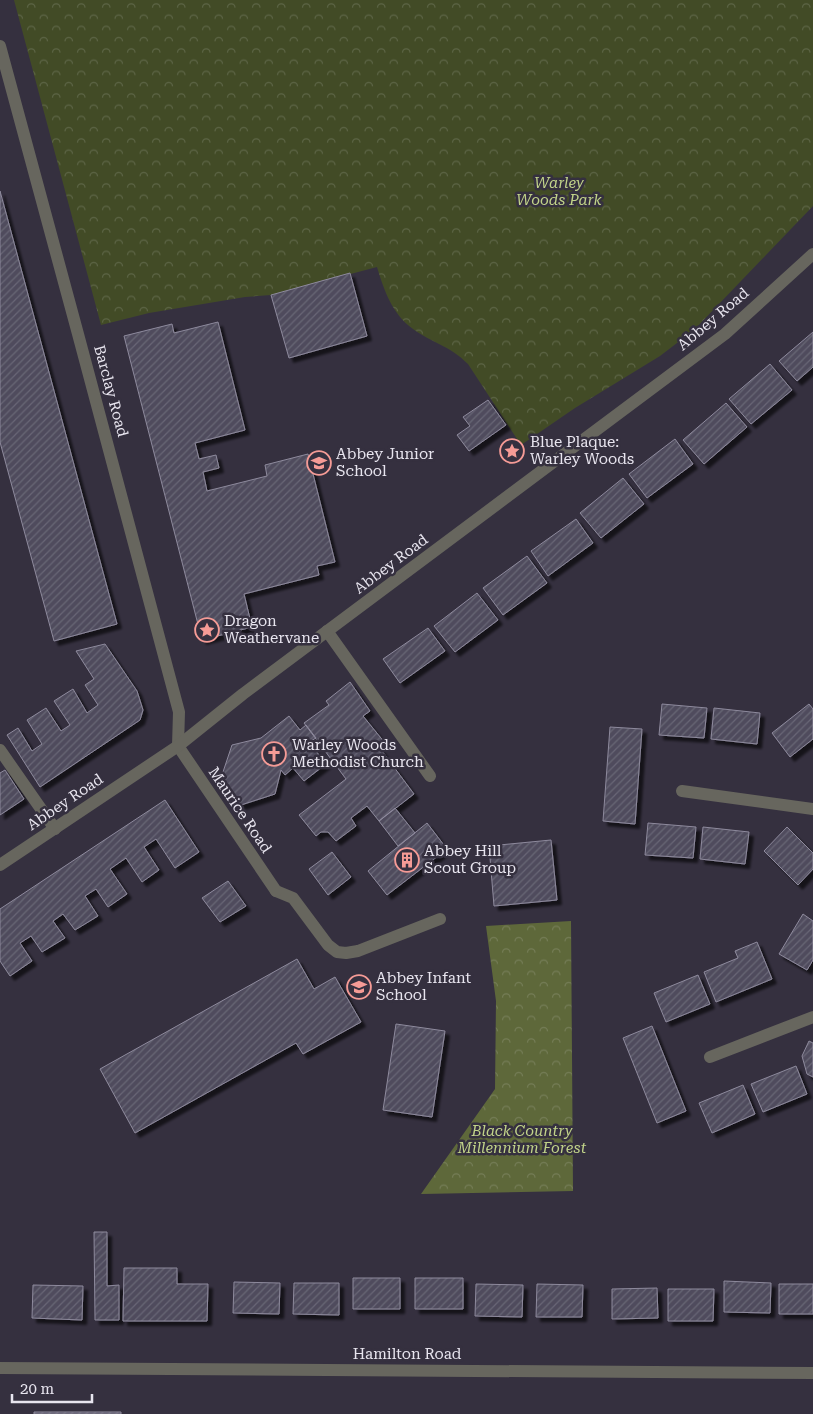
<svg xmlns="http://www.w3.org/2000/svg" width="813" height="1414" viewBox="0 0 813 1414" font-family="'Roboto Serif',serif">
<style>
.forest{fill:url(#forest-crowns)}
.park{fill:url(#park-crowns)}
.building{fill:url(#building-hatch);stroke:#8e8a9d;filter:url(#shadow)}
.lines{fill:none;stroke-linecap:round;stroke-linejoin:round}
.service{stroke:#67665e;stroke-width:12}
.minor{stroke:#67665e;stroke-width:12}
.tertiary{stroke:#67665e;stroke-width:12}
.labels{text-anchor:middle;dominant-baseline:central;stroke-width:5;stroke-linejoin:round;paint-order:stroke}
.park-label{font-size:15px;font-style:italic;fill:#c1d389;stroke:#35303f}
.street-label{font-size:15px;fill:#e8e5ef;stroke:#35303f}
.poi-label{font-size:15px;fill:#e8e5ef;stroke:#35303f;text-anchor:start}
</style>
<defs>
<pattern id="forest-crowns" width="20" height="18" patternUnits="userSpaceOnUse" patternTransform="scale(1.25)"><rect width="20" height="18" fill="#5e683a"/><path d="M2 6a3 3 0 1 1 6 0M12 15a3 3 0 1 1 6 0" fill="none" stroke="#757d57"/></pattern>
<pattern id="park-crowns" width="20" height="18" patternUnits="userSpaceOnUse" patternTransform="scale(1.25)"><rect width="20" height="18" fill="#424b26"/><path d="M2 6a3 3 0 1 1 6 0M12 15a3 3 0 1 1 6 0" fill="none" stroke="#5d6546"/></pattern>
<pattern id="building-hatch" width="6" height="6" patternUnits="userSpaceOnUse" patternTransform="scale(1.25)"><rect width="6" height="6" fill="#4f4c5d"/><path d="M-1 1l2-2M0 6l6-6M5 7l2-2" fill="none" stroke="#686675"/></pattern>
<filter id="shadow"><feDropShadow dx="4.5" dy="4.5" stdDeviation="1" flood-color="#0009"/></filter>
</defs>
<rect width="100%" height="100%" fill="#35303f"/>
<path class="forest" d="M571,921L573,1191L421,1194L495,1089L496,1001L486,926Z"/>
<path class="park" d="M14,0H813V206L694,330L660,356L575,408L521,445L468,364C449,345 432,343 413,329C392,314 384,290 377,267L271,295L245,297L149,313L101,325Z"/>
<path class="building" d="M0,191L117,624L54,641L0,442Z
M350,273L367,336L289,358L271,295Z
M218,322L245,430L195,443L199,459L216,455L219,468L203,472L207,491L267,476L265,465L308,454L335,562L317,566L319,575L244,594L252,627L202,640L124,336L172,324L174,333Z
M813,332V367L797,381L779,361Z
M770,364L792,390L751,424L729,399Z
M488,400L506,425L469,451L457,435L470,426L463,417Z
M726,403L747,427L704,464L683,440Z
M675,439L693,464L647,498L629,474Z
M623,478L644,504L601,538L580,513Z
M576,519L593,543L548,576L531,551Z
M527,556L547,583L503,615L483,588Z
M477,593L498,620L455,652L434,626Z
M428,628L445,651L400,683L383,659Z
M105,644L137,691L143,710L140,720L40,787L7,735L18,728L32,751L42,744L27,720L46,708L61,731L70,725L54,701L73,689L87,713L98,705L85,685L94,679L76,651Z
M350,682L370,711L363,716L385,743L379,747L414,794L379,821L367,806L351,818L356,826L336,841L328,832H321L316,836L299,815L346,779L304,723L329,705L326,701Z
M662,704L707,708L704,738L659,735Z
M809,704L813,709V739L790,757L772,733Z
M714,708L760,713L757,744L711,739Z
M289,716L300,730L306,725L316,738L309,742L326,764L304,781L293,768L285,775L281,770L275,794L241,805L221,778L232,745L261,738Z
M610,727L642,729L635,824L603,821Z
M5,770L24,799L0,815V773Z
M165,800L199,852L175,868L156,839L144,847L159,870L142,882L126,858L110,869L127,894L108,907L96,889L85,896L98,916L75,930L63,914L53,921L65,938L42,952L31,936L20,943L32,961L10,976L0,961V909Z
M395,808L415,833L398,846L379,821Z
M427,823L447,849L387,895L368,871Z
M648,823L696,827L693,858L645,855Z
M703,827L749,832L745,864L700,859Z
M787,827L813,853V869L798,885L764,851Z
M551,840L557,900L494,906L489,846Z
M332,852L351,877L328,895L309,869Z
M228,881L246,906L220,922L202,898Z
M803,914L813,921V960L807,970L779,954Z
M757,942L772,979L716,1002L704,972L738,958L735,951Z
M297,959L314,989L335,977L361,1022L303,1054L296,1043L135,1133L100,1069Z
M698,975L710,1004L666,1022L654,993Z
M396,1024L445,1031L432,1117L383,1110Z
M652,1026L686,1111L657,1123L623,1038Z
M809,1041L813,1043V1077L807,1074L802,1056Z
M796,1066L807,1094L763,1112L751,1084Z
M743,1085L755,1114L712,1133L699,1103Z
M94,1232H107V1286L119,1285V1320H95Z
M124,1268H177V1284H208L207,1321H123Z
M353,1278H400V1309H353Z
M415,1278H463V1309H415Z
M724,1281L771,1283L770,1313L724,1312Z
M234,1282L280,1283L279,1314L233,1313Z
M294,1283H339V1315L293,1314Z
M476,1284L523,1285L522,1317L475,1316Z
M537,1284L583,1285L582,1317H536Z
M779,1284H813V1314H779Z
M33,1285L83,1286L82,1320L32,1318Z
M657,1288L658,1318L612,1319V1289Z
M668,1289H714L713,1321H668Z
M34,1412H121V1414H34Z"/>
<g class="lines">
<path class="service" d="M327,631L430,776
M0,750L55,829
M276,891L293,898L328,945L337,952L346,953L358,951L440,919"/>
<path class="minor" d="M0,46L78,334L179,712L178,746L276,891
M682,791L813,809
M710,1057L813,1017
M0,1368L813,1373"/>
<path class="tertiary" d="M0,865L178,746L243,694L725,334L813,254"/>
</g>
<defs>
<g id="sight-ring" transform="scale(1.25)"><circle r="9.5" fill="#35303f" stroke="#f59b96" stroke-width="1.5"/><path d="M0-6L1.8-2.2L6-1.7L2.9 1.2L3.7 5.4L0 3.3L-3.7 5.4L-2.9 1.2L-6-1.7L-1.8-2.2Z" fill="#f59b96"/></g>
<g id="school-ring" transform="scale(1.25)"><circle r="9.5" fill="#35303f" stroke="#f59b96" stroke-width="1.5"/><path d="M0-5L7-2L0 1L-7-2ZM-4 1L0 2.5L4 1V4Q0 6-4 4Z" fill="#f59b96"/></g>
<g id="church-ring" transform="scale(1.25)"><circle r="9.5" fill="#35303f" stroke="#f59b96" stroke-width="1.5"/><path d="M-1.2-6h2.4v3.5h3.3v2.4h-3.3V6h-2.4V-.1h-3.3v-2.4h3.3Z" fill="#f59b96"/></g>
<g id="building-ring" transform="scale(1.25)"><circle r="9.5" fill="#35303f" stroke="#f59b96" stroke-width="1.5"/><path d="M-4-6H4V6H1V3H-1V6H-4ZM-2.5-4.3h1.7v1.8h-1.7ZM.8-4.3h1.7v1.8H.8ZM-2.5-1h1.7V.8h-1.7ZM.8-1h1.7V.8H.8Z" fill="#f59b96"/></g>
</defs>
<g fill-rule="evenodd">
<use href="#sight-ring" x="512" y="451"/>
<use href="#school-ring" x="319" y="463"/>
<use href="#sight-ring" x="207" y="630"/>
<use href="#church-ring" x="274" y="754"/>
<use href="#building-ring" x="407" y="860"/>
<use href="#school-ring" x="359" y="987"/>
</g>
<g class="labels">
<g class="park-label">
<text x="559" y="183">Warley<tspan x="559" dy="17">Woods Park</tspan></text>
<text x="522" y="1131">Black Country<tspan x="522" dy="17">Millennium Forest</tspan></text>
</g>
<g class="street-label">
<text transform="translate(713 319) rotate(-40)">Abbey Road</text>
<text transform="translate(111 391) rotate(75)">Barclay Road</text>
<text transform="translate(391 564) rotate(-37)">Abbey Road</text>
<text transform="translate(65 802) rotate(-34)">Abbey Road</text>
<text transform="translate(240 810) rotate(56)">Maurice Road</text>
<text x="407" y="1354">Hamilton Road</text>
</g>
<g class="poi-label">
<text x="530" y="442">Blue Plaque:<tspan x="530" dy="17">Warley Woods</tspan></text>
<text x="336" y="454">Abbey Junior<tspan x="336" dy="17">School</tspan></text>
<text x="224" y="621">Dragon<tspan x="224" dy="17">Weathervane</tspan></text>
<text x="292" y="745">Warley Woods<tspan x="292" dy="17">Methodist Church</tspan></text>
<text x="424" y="851">Abbey Hill<tspan x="424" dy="17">Scout Group</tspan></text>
<text x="376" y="978">Abbey Infant<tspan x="376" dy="17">School</tspan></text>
</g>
</g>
<path d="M12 1394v8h80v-8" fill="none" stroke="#e8e5ef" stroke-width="2.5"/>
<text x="20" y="1394" font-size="15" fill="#e8e5ef" stroke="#35303f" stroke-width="4" paint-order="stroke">20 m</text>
</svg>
